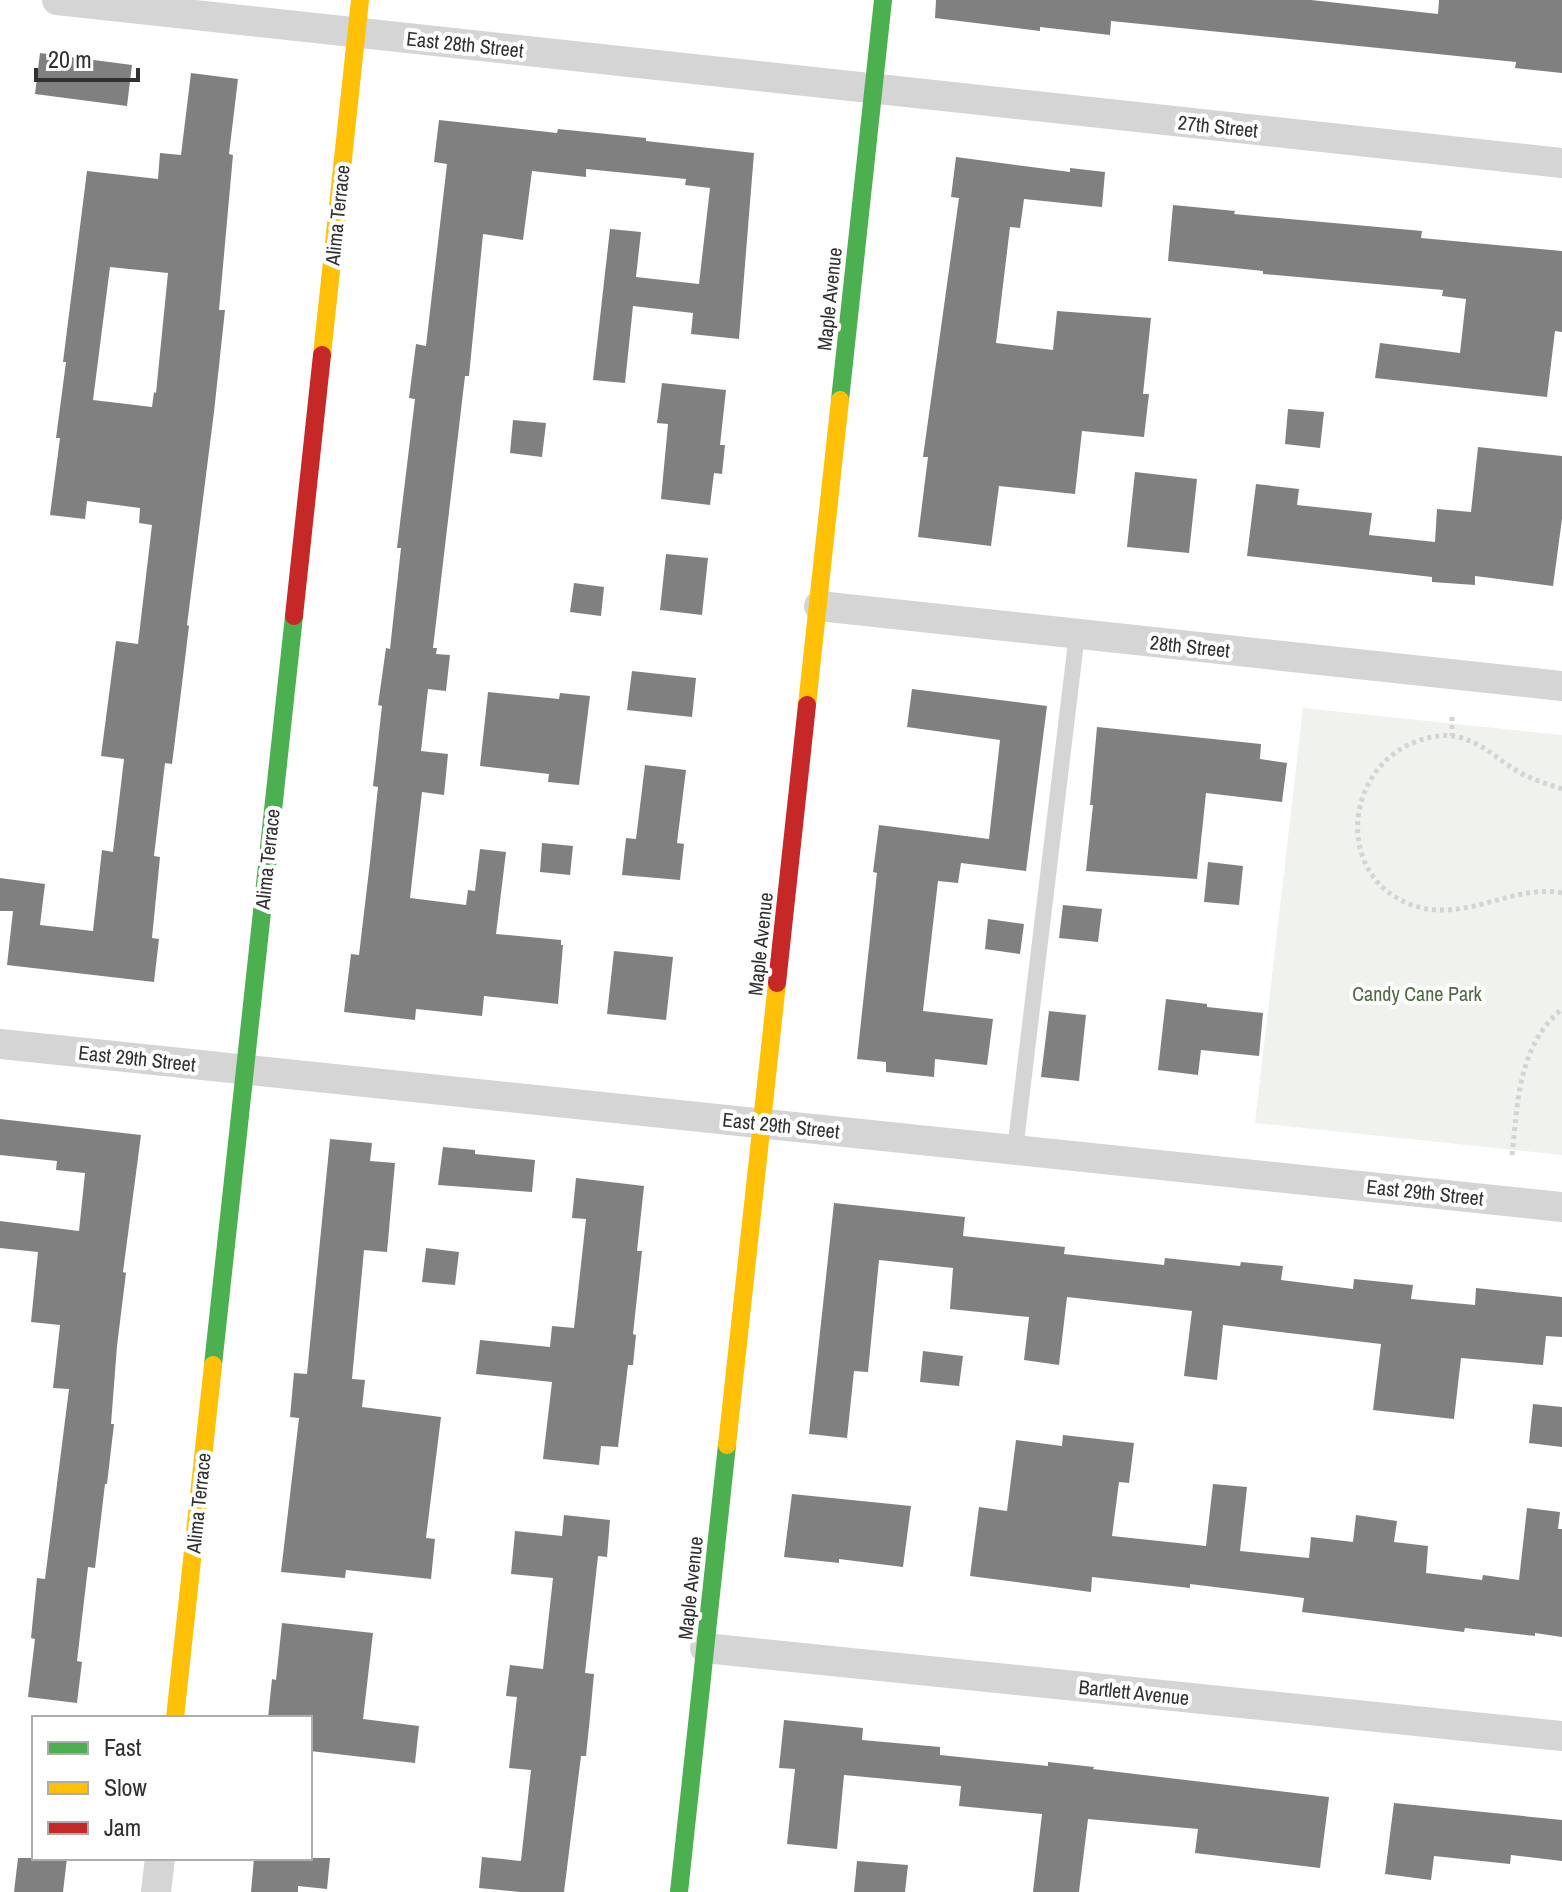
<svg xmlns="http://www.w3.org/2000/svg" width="1562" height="1892" viewBox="0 0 1562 1892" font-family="'Archivo Narrow',sans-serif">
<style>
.green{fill:#f0f3ed}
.building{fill:#808080;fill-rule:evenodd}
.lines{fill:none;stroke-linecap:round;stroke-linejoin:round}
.path{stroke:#d4d4d4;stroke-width:5;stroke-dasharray:4 4;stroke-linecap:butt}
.lane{stroke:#d5d5d5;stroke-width:16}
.street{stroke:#d5d5d5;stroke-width:30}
.fast{stroke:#4caf50;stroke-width:18}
.slow{stroke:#ffc107;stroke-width:18}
.jam{stroke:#c62828;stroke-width:18}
.labels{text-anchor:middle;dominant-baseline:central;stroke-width:8;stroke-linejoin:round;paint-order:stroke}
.street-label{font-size:20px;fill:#313131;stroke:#fff}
.park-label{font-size:20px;fill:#506843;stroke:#fff}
</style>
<rect width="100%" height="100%" fill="#fff"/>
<path class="green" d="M1303,708L1562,735V1155L1255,1123Z"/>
<path class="building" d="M936,0H1311L1438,14L1439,0H1562V73L1515,68L1516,62L1111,21L1110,35L1040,27V31L935,18Z
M40,53L132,65L127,106L35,94Z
M191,73L238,79L229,154L233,155L219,310H225L214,412L187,625L189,626L181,692L172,764L165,763L154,856L160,857L152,938L159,939L154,982L7,965L13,911H0V878L45,884L40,925L93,931L102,850L113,852L124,759L101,756L116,641L138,644L152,525L139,523L140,508L87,501L85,519L50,515L60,438H56L66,362H63L87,171L158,179L160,153L181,155ZM110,267L168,273L156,393L154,392L152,407L93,400Z
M439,120L557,133L558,129L646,138V141L754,153L739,339L691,334L693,313L633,306L625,383L593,380L610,229L641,232L636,277L699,284L710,188L685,185L686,179L586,169V177L532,171L523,240L483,234L469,376H465L433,648H437L436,654L450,655L446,691L428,689L421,751L448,754L444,795L422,792L410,898L466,905L468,890L475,891L480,849L506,852L496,934L561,940V945H563L558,1004L484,996L482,1016L416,1009L415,1020L344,1012L351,954L359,955L370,862L378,787L373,786L382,706L378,705L386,648L390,649L401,548H397L415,399L409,398L416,344L426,346L447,164L434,162Z
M956,157L1070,172V168L1105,172L1102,207L1024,199L1020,228L1010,227L996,343L1053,350L1057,311L1151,318L1143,394H1149L1144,437L1082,431L1075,494L999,486L991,546L918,537L928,457H923L959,198L951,197Z
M1173,205L1235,211L1234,214L1422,231L1421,238L1562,251V332L1555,331L1547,397L1375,378L1380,343L1460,353L1466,299L1442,296L1443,290L1263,274V271L1168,261Z
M662,383L726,390L720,445H725L722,474L714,473L710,505L661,499L668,424L657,423Z
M1288,409L1324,412L1320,448L1285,444Z
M513,420L546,423L542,457L510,453Z
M1478,447L1562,456V519L1553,586L1475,576V585L1432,582V577L1247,556L1256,484L1299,489L1297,505L1372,513L1369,535L1435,542L1437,509L1471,512Z
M1135,472L1197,479L1189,553L1127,547Z
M666,554L708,558L702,615L660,610Z
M574,583L604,587L601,616L570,612Z
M632,671L696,678L692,717L627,710Z
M912,689L1047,706L1026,871L961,863L958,883L938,881L923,1011L993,1019L987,1065L935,1059L934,1077L886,1072V1062L857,1059L877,873L873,872L879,825L989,839L1000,740L907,727Z
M488,692L559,699L560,693L590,696L579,785L548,782L549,774L480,766Z
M1097,727L1261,744L1260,759L1287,763L1282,802L1206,793L1197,879L1086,871L1093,805H1090Z
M645,765L686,770L677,843L684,844L680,880L622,875L626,838L636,839Z
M542,843L573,846L570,875L540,872Z
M1208,862L1243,866L1239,905L1204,902Z
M1063,905L1102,909L1098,942L1059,938Z
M988,919L1024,924L1020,954L985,949Z
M614,951L673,957L666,1020L607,1014Z
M1166,999L1207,1004V1007L1263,1013L1259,1056L1201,1050L1198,1075L1158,1070Z
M1049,1011L1086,1015L1079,1081L1041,1077Z
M0,1119L141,1135L123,1272L126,1273L117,1346L111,1424H114L107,1484H105L95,1568L88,1567L77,1661L82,1662L77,1703L28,1697L35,1639L31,1638L37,1578L45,1579L69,1389L53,1388L60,1325L31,1322L38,1252L0,1248V1221L79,1231L85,1173L56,1170L57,1161L0,1155Z
M330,1139L372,1143L370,1161L395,1163L387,1252L364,1250L352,1379L365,1380L362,1407L441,1417L426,1538L435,1539L431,1579L346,1570L345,1578L281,1572L299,1418L290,1417L294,1373L307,1374Z
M443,1147L475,1150V1154L535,1160L532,1192L438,1185Z
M576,1178L644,1186L637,1251H642L633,1334L636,1335L633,1365H628L618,1447L601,1446L599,1465L543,1459L552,1382L476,1374L480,1340L550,1347L552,1326L574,1328L586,1219L572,1218Z
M834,1203L965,1217L963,1236L1065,1247L1064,1254L1164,1265L1165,1258L1240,1266L1241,1262L1283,1266L1281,1280L1353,1289L1354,1279L1413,1285L1411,1299L1475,1305L1476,1288L1562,1297V1337L1546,1336L1543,1365L1461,1358L1454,1419L1373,1410L1381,1344L1223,1325L1217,1380L1184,1376L1192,1311L1067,1297L1059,1365L1024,1360L1029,1317L950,1309L953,1268L879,1260L868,1372L854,1371L847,1438L809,1434Z
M426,1248L459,1252L455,1285L422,1282Z
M923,1351L963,1356L959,1386L920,1382Z
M1533,1404L1562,1407V1447L1529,1443Z
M1063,1435L1134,1443L1129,1483L1119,1482L1112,1536L1206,1546L1213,1484L1247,1487L1240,1551L1309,1558L1311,1537L1353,1542L1356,1515L1397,1521L1394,1542L1428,1546L1426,1573L1482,1580L1483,1575L1519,1580L1527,1508L1560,1512L1558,1529H1562V1637L1535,1633V1636L1465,1628L1464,1632L1302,1612L1304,1598L1190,1584V1588L1092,1577L1091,1592L970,1576L979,1507L1007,1511L1016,1440L1062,1446Z
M792,1494L911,1506L903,1567L839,1559V1563L784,1557Z
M564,1515L610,1520L607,1557L598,1556L585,1673L594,1674L590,1717L586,1756H581L564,1892H520L479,1888L482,1857L521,1861L531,1770L509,1768L517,1697L506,1696L510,1665L543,1669L553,1578L511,1574L515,1531L562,1536Z
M282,1623L373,1633L363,1719L419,1726L415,1763L310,1751V1718H268L272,1679L276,1680Z
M784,1720L863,1728L862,1740L940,1747V1755L1048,1766V1762L1094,1767L1093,1769L1329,1797L1320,1868L1195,1853L1198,1829L1088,1819L1079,1892H1033L1042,1814L959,1806L961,1786L844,1775L837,1849L787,1844L795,1769L779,1768Z
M1394,1803L1562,1820V1861L1511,1855L1510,1864L1434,1856L1431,1880L1385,1874Z
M18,1858H67L63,1892H14Z
M254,1858H330L327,1889L298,1886V1892H251Z
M857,1861L908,1865L905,1892H854Z"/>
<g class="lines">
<path class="path" d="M1452,717V736
M1562,789C1547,784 1531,779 1517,771C1496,758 1479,740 1453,736C1437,734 1420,739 1406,746C1342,780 1339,879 1412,905C1463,924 1515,883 1562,893
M1512,1155C1518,1101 1518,1046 1562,1009"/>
<path class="lane" d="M1015,1150L1077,634"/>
<path class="street" d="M57,0L1562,163
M819,606L1562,686
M0,1044L1562,1207
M705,1648L1562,1736
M156,1892L160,1858"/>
<path class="fast" d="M840,400L883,0
M213,1365L294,616
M679,1892L727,1445"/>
<path class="slow" d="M322,355L360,0
M807,705L840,400
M727,1445L777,983
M175,1718L213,1365"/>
<path class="jam" d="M294,616L322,355
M777,983L807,705"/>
</g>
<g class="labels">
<g class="street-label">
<text transform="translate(465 44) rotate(6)">East 28th Street</text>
<text transform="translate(1218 126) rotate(6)">27th Street</text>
<text transform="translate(337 215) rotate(-84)">Alima Terrace</text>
<text transform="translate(829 299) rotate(-84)">Maple Avenue</text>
<text transform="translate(1190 646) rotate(6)">28th Street</text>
<text transform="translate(267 859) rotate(-84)">Alima Terrace</text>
<text transform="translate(760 944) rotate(-84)">Maple Avenue</text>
<text transform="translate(137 1058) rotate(6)">East 29th Street</text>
<text transform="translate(781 1125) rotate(6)">East 29th Street</text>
<text transform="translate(1425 1192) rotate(6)">East 29th Street</text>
<text transform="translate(198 1503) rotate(-84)">Alima Terrace</text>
<text transform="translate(690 1588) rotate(-84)">Maple Avenue</text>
<text transform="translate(1134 1692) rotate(6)">Bartlett Avenue</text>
</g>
<g class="park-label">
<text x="1417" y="993">Candy Cane Park</text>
</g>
</g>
<rect x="32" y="1716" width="280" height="144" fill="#ffffff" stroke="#adadad" stroke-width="2"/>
<rect x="48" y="1742" width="40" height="12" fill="#4caf50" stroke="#adadad" stroke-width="2"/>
<text x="104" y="1756" font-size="24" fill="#313131">Fast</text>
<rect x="48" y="1782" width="40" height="12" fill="#ffc107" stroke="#adadad" stroke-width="2"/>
<text x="104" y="1796" font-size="24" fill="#313131">Slow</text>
<rect x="48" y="1822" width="40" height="12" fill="#c62828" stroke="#adadad" stroke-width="2"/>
<text x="104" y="1836" font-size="24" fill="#313131">Jam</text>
<path d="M36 68v12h102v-12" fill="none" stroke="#313131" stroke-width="4"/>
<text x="48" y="68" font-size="24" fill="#313131" stroke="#ffffff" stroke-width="6" paint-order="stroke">20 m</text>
</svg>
